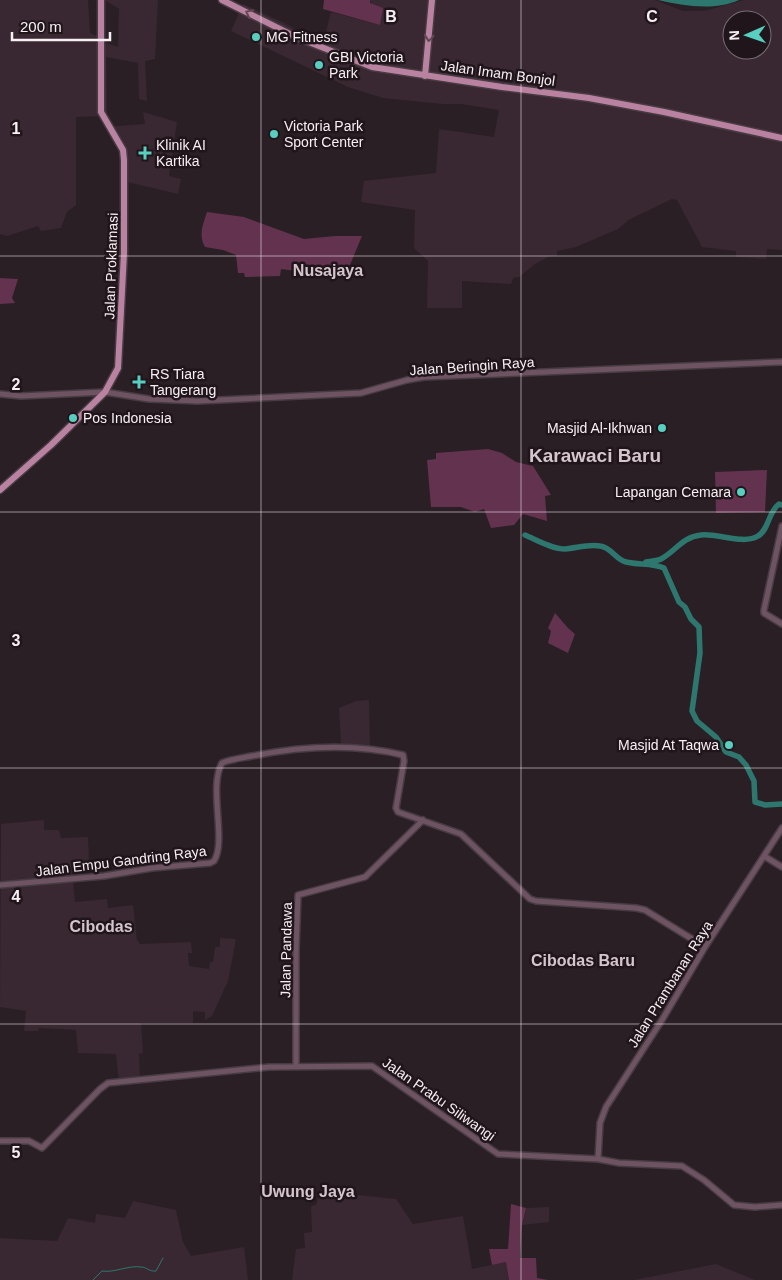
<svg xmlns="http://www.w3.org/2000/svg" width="782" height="1280" viewBox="0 0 782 1280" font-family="Arial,sans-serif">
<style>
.built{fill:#392831;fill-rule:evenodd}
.green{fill:#63324f}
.water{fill:#2d776f}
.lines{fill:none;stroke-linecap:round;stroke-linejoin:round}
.stream{stroke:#2d776f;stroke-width:1}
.river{stroke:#2d776f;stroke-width:5.5}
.minor-casing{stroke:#473c42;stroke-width:8}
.major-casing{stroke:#473c42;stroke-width:9}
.minor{stroke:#6e5362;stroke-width:5}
.major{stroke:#ba82a1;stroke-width:6}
.oneway{stroke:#654657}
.grid{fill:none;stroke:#f8eff3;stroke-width:1;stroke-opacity:0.55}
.poi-dot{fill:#58cec0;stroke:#20151b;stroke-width:2}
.labels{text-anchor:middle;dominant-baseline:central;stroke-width:5;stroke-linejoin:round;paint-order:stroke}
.poi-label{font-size:14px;fill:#f8eff3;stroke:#20151b;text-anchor:start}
.street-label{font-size:14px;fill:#f8eff3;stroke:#20151b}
.quarter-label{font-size:16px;font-weight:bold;fill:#d5c5cd;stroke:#20151b}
.district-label{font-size:19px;font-weight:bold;fill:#d5c5cd;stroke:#20151b}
.grid-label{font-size:16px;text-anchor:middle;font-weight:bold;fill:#f8eff3;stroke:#20151b;stroke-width:5;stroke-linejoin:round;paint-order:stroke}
</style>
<rect width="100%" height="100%" fill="#2a1f25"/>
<path class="built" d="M0,0H88L90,33L99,37V41L118,47L119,9L105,0H158L155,59L145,61L147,101L139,99L138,63L106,57L107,116L76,117V205L67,212L61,228L41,231L38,226L7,236L0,234Z
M370,0H655L683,11H704L744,0H782V250L767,249L766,259L736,257V251L702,247L677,200L672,199L630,219L618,229L576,247L557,251V256L548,257L535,264L519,277L513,278L511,284L462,281V308H427L428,261L414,248L415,210L361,202L364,181L436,173L439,129L494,137L499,110L461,104H443L383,98L348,87L231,31L243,4L284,23L323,44L331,12L380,25ZM732,20H762V50H732Z
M143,112L177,122L169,176L181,179L178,194L123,181L124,157L105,127L145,124Z
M369,700L370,746L341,745L339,708L356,701Z
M44,820V830H59L61,838L88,837L89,862L82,863L83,880L73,881L75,902L107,899L108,908L133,905L137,940L140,944L191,942L192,953H188L189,966L209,969L210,962H213L215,947H220V938L236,939L228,981L212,1016L205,1020V1012L193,1011V1023H141L143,1053L139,1054L140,1079L119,1081L116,1054L78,1053L76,1030L39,1028L38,1031H24L26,1011L0,1007L1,824Z
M332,1192V1199H357L358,1195L396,1199L413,1224L463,1216L472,1269L506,1262L509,1280H292L296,1249L305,1248L304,1233L312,1232L311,1206L316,1205L319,1195Z
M133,1201L176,1210L183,1242L191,1256L244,1247L248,1280H0V1238L57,1241L68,1218L95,1223L96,1214L125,1218Z
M549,1207V1222L522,1225L526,1208Z
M716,1264L755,1280H634Z"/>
<path class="green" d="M324,0H370V3L383,8L380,25L323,9Z
M207,212L244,217L304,239L335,236H362L345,277L281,269L280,276L245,277L244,273H238L236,255L223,250L205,247C198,235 203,224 207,212Z
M0,278L18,279L12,298L15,303L0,304Z
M488,449L502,453L516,462L533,466L551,495L545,496L547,521L523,514L514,525L491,528L484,509L475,512L461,507H431L427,460L436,459V453Z
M767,470L765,512L716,513L715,472Z
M555,613L568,628L575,634L568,653L548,643L551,631L548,628Z
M511,1204L526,1208L522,1225L520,1258H536L537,1278L548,1280H509L506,1262L492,1265L489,1249H508Z"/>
<path class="water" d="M658,0H739C714,11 684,6 658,0Z"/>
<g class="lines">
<path class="stream" d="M93,1280L102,1271C115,1273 128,1265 141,1267C147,1267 149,1272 156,1271L163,1258"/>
<path class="river" d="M525,535C537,540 552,549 565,549C577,548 588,544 600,546C611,547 616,560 626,562C639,565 652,563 664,568L679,602L685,607L691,619L699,627L700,653L692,711L697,721L716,737L726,752L739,757L746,765L754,781L755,802L765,805L782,804
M646,562C651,561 657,561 661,559C676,551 682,537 701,535C717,533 744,545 758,536C769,530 768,512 779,504L782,505"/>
<g class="minor-casing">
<path id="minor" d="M0,394L21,396L105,392L149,399L198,401L361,393L407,380L424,377L782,362
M782,526L764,610V613L782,624
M764,856L782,867
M0,885L104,876L152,868L210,863L214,861C227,841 208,787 222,763C231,759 242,758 252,756C302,746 354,743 403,755L404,761L396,808L398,812L461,834L530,899L536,901L636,908L645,910L705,947
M296,1066V950L298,895L365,877L423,820
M0,1141H29L42,1148L100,1089L108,1083L269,1067L372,1066L498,1154L598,1159L619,1163L682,1166L704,1180L734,1205L755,1207L782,1205
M598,1159L600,1123L606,1107L662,1020L705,947L782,828"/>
</g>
<g class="major-casing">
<path id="major" d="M222,0L296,37L372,67L502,87L589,98L664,112L782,138
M425,76L432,0
M0,490L51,445L105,392L118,368L124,253V160L123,150L101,112V0"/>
</g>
<use href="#minor" class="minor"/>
<use href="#major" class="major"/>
</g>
<defs><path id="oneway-chevron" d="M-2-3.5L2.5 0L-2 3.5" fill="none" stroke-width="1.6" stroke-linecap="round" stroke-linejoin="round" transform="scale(1.25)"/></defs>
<g class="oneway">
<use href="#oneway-chevron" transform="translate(249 13) rotate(-154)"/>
<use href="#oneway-chevron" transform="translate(429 38) rotate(95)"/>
</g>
<path class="grid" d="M261,0V1280M521,0V1280M0,256H782M0,512H782M0,768H782M0,1024H782"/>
<g class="poi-dot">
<circle cx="256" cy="37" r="5"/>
<circle cx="319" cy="65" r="5"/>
<circle cx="274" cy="134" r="5"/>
<path d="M142.5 145.5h5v5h5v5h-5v5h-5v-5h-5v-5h5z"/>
<path d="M136.5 374.5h5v5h5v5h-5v5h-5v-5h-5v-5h5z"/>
<circle cx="73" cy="418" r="5"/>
<circle cx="662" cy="428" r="5"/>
<circle cx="741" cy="492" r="5"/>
<circle cx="729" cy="745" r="5"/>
</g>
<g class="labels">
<g class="poi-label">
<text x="266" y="37">MG Fitness</text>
<text x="329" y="57">GBI Victoria<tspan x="329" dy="16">Park</tspan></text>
<text x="284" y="126">Victoria Park<tspan x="284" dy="16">Sport Center</tspan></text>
<text x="156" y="145">Klinik AI<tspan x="156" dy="16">Kartika</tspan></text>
<text x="150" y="374">RS Tiara<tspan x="150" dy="16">Tangerang</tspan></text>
<text x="83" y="418">Pos Indonesia</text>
<text x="652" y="428" text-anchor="end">Masjid Al-Ikhwan</text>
<text x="731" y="492" text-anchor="end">Lapangan Cemara</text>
<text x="719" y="745" text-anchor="end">Masjid At Taqwa</text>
</g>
<g class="street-label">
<text transform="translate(498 73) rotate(8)">Jalan Imam Bonjol</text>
<text transform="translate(111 266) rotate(-88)">Jalan Proklamasi</text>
<text transform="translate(472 366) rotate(-4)">Jalan Beringin Raya</text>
<text transform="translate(121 861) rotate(-7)">Jalan Empu Gandring Raya</text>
<text transform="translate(286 950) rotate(-89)">Jalan Pandawa</text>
<text transform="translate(670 984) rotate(-58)">Jalan Prambanan Raya</text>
<text transform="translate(439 1099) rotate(35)">Jalan Prabu Siliwangi</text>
</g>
<g class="quarter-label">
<text x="328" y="270">Nusajaya</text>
<text x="101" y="926">Cibodas</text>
<text x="583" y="960">Cibodas Baru</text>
<text x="308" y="1191">Uwung Jaya</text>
</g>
<g class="district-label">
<text x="595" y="455">Karawaci Baru</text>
</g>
</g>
<g class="grid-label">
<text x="391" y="22">B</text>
<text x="652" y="22">C</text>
<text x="16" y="134">1</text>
<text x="16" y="390">2</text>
<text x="16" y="646">3</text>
<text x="16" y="902">4</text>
<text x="16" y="1158">5</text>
</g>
<g transform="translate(747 35) rotate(268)"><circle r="24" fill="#20151b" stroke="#766c71"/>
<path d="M0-4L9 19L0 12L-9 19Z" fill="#58cec0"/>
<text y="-8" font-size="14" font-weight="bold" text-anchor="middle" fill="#f8eff3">N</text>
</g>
<path d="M12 32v8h98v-8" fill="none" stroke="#f8eff3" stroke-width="2.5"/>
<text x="20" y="32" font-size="15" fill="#f8eff3" stroke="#20151b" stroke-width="4" paint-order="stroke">200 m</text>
</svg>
